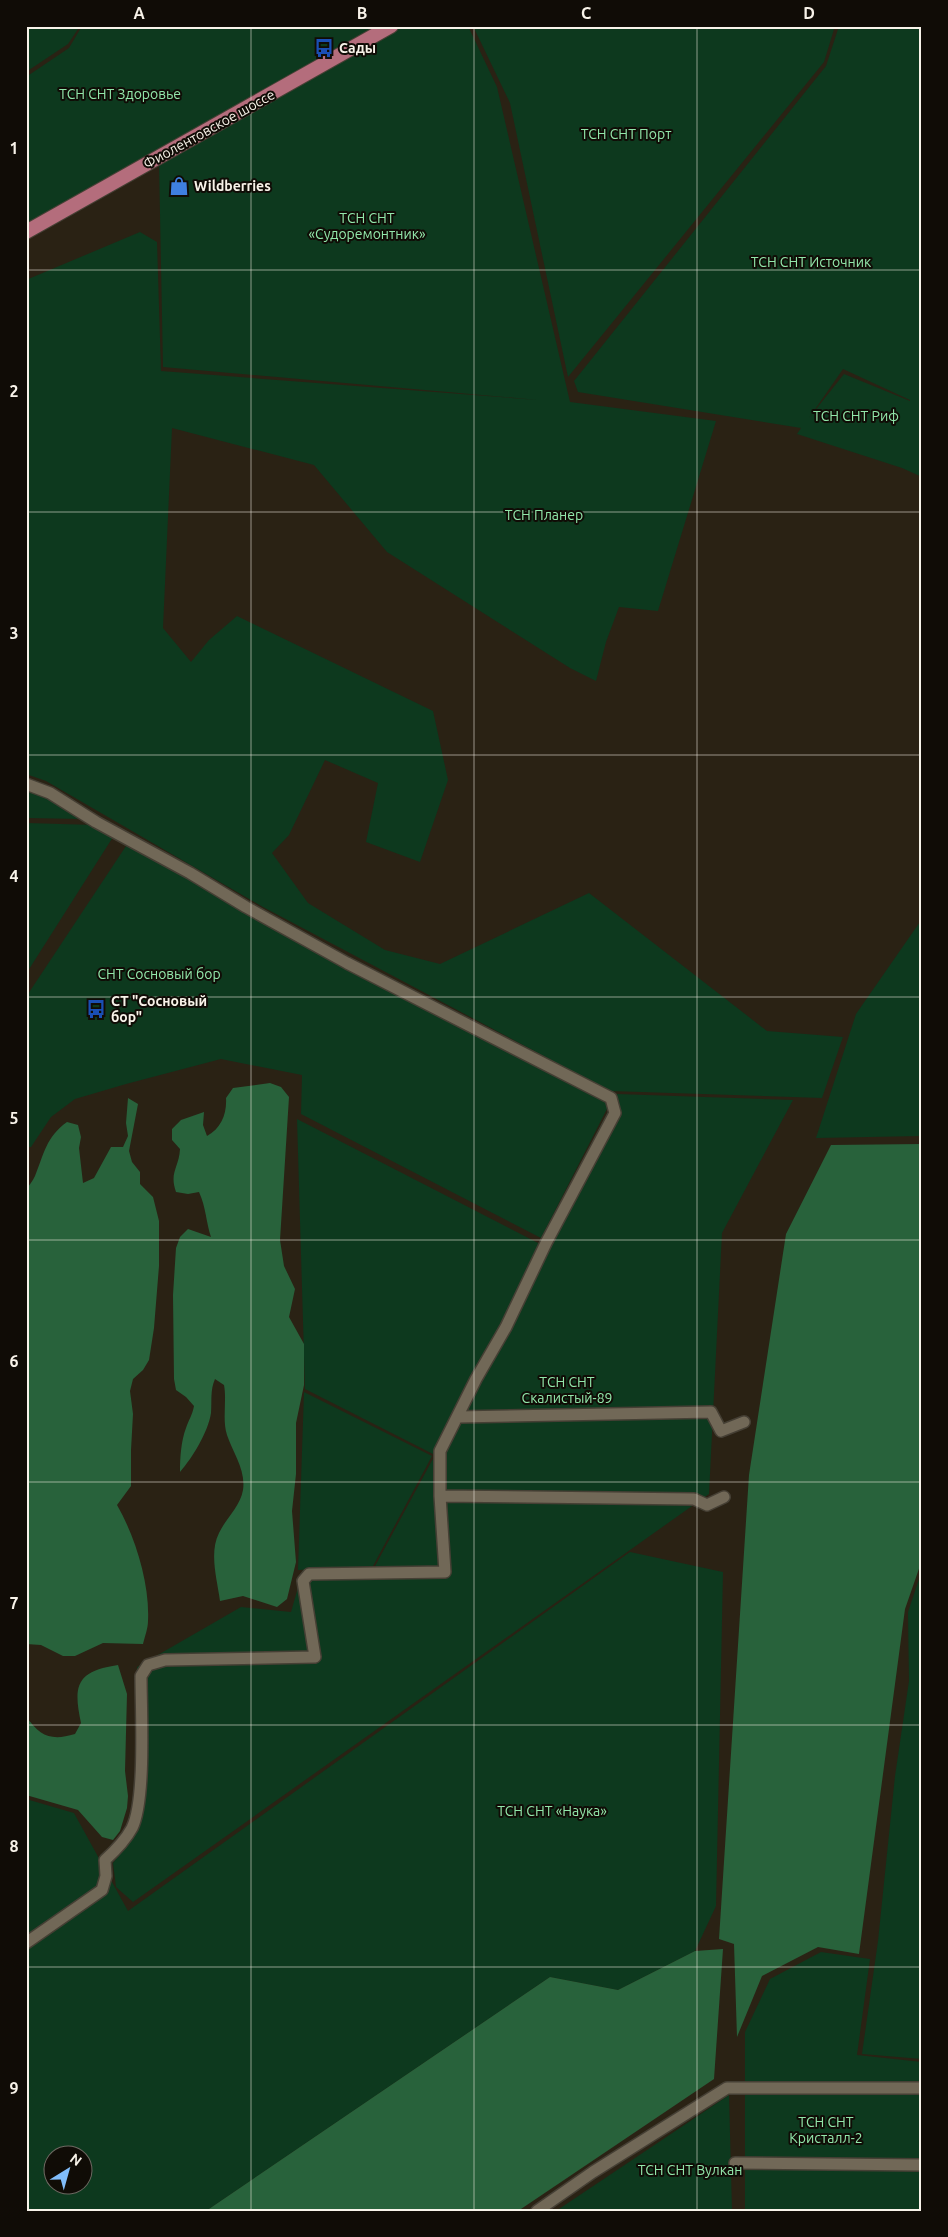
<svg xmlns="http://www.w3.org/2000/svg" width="948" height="2237" viewBox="0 0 948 2237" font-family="Ubuntu,sans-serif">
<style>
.green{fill:#0d391e;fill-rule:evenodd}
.forest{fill:#28623b}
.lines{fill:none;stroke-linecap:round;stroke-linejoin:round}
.minor-casing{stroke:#453f34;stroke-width:14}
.major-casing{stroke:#453f34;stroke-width:16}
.minor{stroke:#716857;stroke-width:11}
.major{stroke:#b46d7c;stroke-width:14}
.grid{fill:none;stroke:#f8f3e9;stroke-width:1;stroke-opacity:0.55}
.labels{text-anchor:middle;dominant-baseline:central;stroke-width:4;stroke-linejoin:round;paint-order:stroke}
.poi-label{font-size:14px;font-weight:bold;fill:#f8f3e9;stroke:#100c06;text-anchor:start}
.park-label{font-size:14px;fill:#92e7aa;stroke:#100c06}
.street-label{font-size:14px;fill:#f8f3e9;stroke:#100c06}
.neatline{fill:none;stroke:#f8f3e9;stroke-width:2}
.grid-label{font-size:16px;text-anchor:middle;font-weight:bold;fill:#f8f3e9}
</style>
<rect width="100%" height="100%" fill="#2a2214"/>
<path class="green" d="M26,26H80L68,44L26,72Z
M82,26H376L26,227V77L69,48Z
M403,26H468L497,87L570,402L716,421L658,611L619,607L606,642L596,681L570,668L387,552L314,465L172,428L163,628L191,662L209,640L237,616L433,711L448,780L420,862L366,842L378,783L325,760L289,835L272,853L308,903L385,950L440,964L589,893L767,1031L843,1037L822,1098L610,1091L263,907L46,781L26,774V280L140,232L157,242L161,371L538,400L163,367L159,162Z
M473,26H835L824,62L568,377L510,103Z
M839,26H922V477L902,468L797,434L801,428L578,392L574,381L826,66ZM843,369L910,400V401L844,374L809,418Z
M26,788L82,816L84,819L26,818Z
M26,823L95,825L113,837L26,974Z
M128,843C287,932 447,1021 610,1103L541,1238L301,1114L302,1075L221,1059L126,1084L75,1099L51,1117L31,1147H26V997Z
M922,919V1136L816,1138L856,1014Z
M617,1094L793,1100L722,1233L709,1494L133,1902L116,1887L113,1863L134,1837L137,1667L241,1607L291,1612L303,1570L374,1568L435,1455L305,1389L297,1119L540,1244Z
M304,1392L432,1456L373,1566L298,1570Z
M630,1552L723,1572L716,1906L695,1951L618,1990L550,1977L206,2211H26V1799L74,1813L128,1911ZM52,2154H82V2184H52Z
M922,1570V2059L862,2054L878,1941L895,1776L909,1681L908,1612Z
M821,1952L870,1959L857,2055L922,2062V2211H745V2032L770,1979Z
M729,2095L732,2211H556Z"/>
<path class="forest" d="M270,1083L281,1087L289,1097L280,1240L284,1266L295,1289L289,1317L304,1344V1385L296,1423V1474L292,1511L296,1562L287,1599L277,1607L243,1596L220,1601C217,1579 209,1553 219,1533C226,1518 240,1507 243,1490C246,1470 233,1453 227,1435C222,1420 227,1401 224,1385L215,1379C210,1390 212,1401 211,1413C208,1432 193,1457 180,1472C180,1458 181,1441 186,1428C189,1419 192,1416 194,1406L186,1397L176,1390L174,1379L173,1295L176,1248L180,1237L188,1229L211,1237C206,1222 206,1207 199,1192L188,1194L176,1192C169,1172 179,1168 180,1149L172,1140V1129L181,1120L204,1112L203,1125L207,1136C221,1128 227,1114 226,1098L233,1088Z
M128,1098L138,1104L129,1151L132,1162L140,1172V1184L153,1197L159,1221V1266L154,1328L149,1360L143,1370L133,1379L130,1391L133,1414L131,1450V1486L117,1505C135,1536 150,1584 148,1621C148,1628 145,1636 143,1644L103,1643L75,1656H63L41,1645L26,1644V1190C29,1185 33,1181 35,1176C44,1154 46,1137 67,1122L78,1125L81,1137L79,1148L83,1183L94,1178L111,1147H123L128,1136L126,1123Z
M922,1144V1560L905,1609L859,1954L818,1947L762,1976L737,2037L734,1944L719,1939L749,1475L786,1234L831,1145Z
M118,1665L127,1694L125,1771L128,1796L127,1808L120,1831L113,1840L102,1837L78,1810L26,1795V1716C40,1737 52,1741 75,1734L81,1723C73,1686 76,1671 118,1665Z
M723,1949L714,2079L518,2211H206L550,1977L618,1990L695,1951Z"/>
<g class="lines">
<g class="minor-casing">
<path id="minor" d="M26,784L50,793L96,822L190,873L246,907L347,963L611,1098L615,1113L546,1243L506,1327L476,1379L440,1451V1496L445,1572L309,1574L303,1581L315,1657L165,1660L148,1665L141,1676C141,1710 146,1800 132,1828C125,1841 116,1850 105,1860L106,1876L102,1890L26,1943
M457,1417L711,1412L721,1431L744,1422
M440,1496L694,1499L707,1505L724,1497
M735,2163L922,2165
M537,2211L593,2172L727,2088H922"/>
</g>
<g class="major-casing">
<path id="major" d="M26,232L391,26"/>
</g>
<use href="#minor" class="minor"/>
<use href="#major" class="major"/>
</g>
<path class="grid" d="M251,26V2211M474,26V2211M697,26V2211M26,270H922M26,512H922M26,755H922M26,997H922M26,1240H922M26,1482H922M26,1725H922M26,1967H922"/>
<defs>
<g id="bus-bare" transform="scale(1.5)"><path d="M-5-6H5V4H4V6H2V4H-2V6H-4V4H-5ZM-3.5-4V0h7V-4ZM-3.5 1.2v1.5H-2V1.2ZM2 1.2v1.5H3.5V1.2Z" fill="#1a4fb4" stroke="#100c06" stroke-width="2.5" paint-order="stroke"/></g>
<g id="shop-bare" transform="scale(1.5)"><path d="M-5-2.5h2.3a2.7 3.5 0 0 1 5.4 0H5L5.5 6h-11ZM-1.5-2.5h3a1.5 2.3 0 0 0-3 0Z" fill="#3f7fe0" stroke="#100c06" stroke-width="2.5" paint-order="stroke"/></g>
</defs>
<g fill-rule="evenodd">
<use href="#bus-bare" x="324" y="48"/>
<use href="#shop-bare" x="179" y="186"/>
<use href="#bus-bare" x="96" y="1009"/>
</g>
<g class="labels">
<g class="poi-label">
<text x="339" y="48">Сады</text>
<text x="194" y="186">Wildberries</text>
<text x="111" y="1001">СТ "Сосновый<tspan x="111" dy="16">бор"</tspan></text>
</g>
<g class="park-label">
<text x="120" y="94">ТСН СНТ Здоровье</text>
<text x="626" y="134">ТСН СНТ Порт</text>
<text x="367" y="218">ТСН СНТ<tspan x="367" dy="16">«Судоремонтник»</tspan></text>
<text x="811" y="262">ТСН СНТ Источник</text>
<text x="856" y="416">ТСН СНТ Риф</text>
<text x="544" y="515">ТСН Планер</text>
<text x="159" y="974">СНТ Сосновый бор</text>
<text x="567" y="1382">ТСН СНТ<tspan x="567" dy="16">Скалистый-89</tspan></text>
<text x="552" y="1811">ТСН СНТ «Наука»</text>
<text x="826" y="2122">ТСН СНТ<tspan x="826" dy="16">Кристалл-2</tspan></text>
<text x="690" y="2170">ТСН СНТ Вулкан</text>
</g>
<g class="street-label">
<text transform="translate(209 129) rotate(-29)">Фиолентовское шоссе</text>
</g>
</g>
<rect width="948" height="2237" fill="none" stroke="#100c06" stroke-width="55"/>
<g transform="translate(68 2170) rotate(37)"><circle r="24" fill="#100c06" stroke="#6d6861"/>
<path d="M0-4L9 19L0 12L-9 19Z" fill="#81bdfa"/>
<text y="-8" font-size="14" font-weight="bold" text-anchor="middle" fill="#f8f3e9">N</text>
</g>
<rect x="28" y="28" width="892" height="2182" class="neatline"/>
<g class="grid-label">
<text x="139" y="19">A</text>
<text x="362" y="19">B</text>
<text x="586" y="19">C</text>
<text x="809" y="19">D</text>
<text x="14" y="154">1</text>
<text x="14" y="397">2</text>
<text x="14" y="639">3</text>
<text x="14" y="882">4</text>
<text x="14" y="1124">5</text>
<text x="14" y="1367">6</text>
<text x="14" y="1609">7</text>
<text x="14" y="1852">8</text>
<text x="14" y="2094">9</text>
</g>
</svg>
